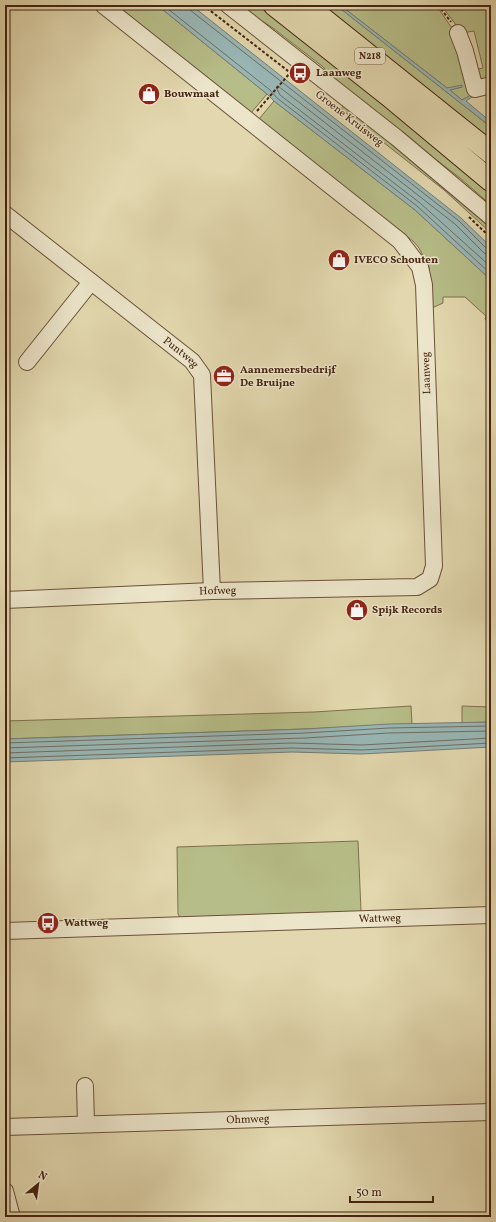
<svg xmlns="http://www.w3.org/2000/svg" width="496" height="1222" viewBox="0 0 496 1222" font-family="Vollkorn,serif">
<style>
.green{fill:#b7bd88;stroke:#7e704c}
.water{fill:#99b7b6;stroke:#777c74}
.lines{fill:none;stroke-linecap:round;stroke-linejoin:round}
.shore{stroke:#6f6e64;stroke-width:1}
.minor-casing{stroke:#6c5138;stroke-width:18}
.major-casing{stroke:#452411;stroke-width:23}
.path{stroke:#452411;stroke-width:2;stroke-dasharray:3 2;stroke-linecap:butt}
.minor{stroke:#ece5ca;stroke-width:16}
.major{stroke:#e2d7ae;stroke-width:21}
.labels{text-anchor:middle;dominant-baseline:central;stroke-width:3;stroke-linejoin:round;paint-order:stroke}
.shield{fill:#ece5ca;stroke:#775e48;stroke-width:1}
.shield-label{font-size:10px;font-weight:bold;fill:#452411}
.poi-label{font-size:11px;font-weight:bold;fill:#452411;stroke:#ece5ca;text-anchor:start}
.street-label{font-size:11px;fill:#452411;stroke:#ece5ca}
</style>
<rect width="100%" height="100%" fill="#e2d7ae"/>
<filter id="stains"><feTurbulence type="fractalNoise" baseFrequency=".005" numOctaves="4"/><feColorMatrix values="0 0 0 0 .2 0 0 0 0 .09 0 0 0 0 .02 0 0 0 .5 -.17"/></filter>
<radialGradient id="worn" r=".72"><stop offset=".6" stop-color="#630" stop-opacity="0"/><stop offset="1" stop-color="#630" stop-opacity=".3"/></radialGradient>
<path class="green" d="M115,5H157L267,94L251,113Z
M237,5H264L491,187V205L460,178L349,93L322,66L273,28Z
M321,5H336L491,127V144L436,100L405,71Z
M340,5H436L456,34L471,95L462,100L450,90L462,87L447,88Z
M441,5H491V83L480,85L473,70L483,68L474,31L462,33Z
M274,101L415,210L488,277L491,280V326L485,319L486,316L465,297H443V303L432,308L429,267L419,248L413,241L259,119Z
M344,104L477,211L491,225V233L444,190L341,109Z
M411,706L412,724L305,729L5,739V721L314,712Z
M462,706L491,707V722L462,723Z
M358,841L361,911L358,913L181,919L178,914L177,847Z"/>
<path class="water" d="M157,5H191L461,218L491,247V280L415,210L274,101L267,94Z
M336,5H340L447,88L462,85V87L450,90L462,100L471,95L491,92L472,97L466,101L491,122V127Z
M491,722V747L362,754L292,752L5,762V739L305,729L389,724Z"/>
<g class="lines">
<path class="shore" d="M163,5L270,90L277,98L417,206L491,274
M189,5L190,10L459,221L487,249L491,250
M491,255L484,253L455,224L278,86L276,87L280,95L420,203L491,267
M5,743L305,733L389,728L491,726
M5,748L305,738L389,733L491,731
M5,753L292,743L362,745L491,738
M5,758L292,748L362,750L491,743"/>
<g class="minor-casing">
<g id="minor">
<path d="M228,5L397,138L491,217"/>
<path d="M458,33L465,51L475,89L491,85"/>
<path id="s1" d="M5,214L192,361L202,375L212,591"/>
<path d="M27,362L91,282"/>
<path id="s2" d="M5,600L212,591L417,587L430,579L434,566L424,285L420,267L400,241L103,5"/>
<path id="s3" d="M5,931L491,915"/>
<path d="M85,1086L86,1124"/>
<path id="s4" d="M5,1127L491,1112"/>
<path d="M5,1191L12,1217"/>
</g>
</g>
<g class="major-casing">
<path id="major" d="M274,5L389,96L491,181
M306,5L491,153"/>
</g>
<path class="path" d="M203,5L301,81
M438,5L451,22
M257,111L290,73
M469,217L491,238"/>
<use href="#minor" class="minor"/>
<use href="#major" class="major"/>
</g>
<defs>
<g id="bus-disc" transform="scale(1.15)"><circle r="9.5" fill="#8f2418" stroke="#ece5ca"/><path d="M-5-6H5V4H4V6H2V4H-2V6H-4V4H-5ZM-3.5-4V0h7V-4ZM-3.5 1.2v1.5H-2V1.2ZM2 1.2v1.5H3.5V1.2Z" fill="#fff"/></g>
<g id="shop-disc" transform="scale(1.15)"><circle r="9.5" fill="#8f2418" stroke="#ece5ca"/><path d="M-5-2.5h2.3a2.7 3.5 0 0 1 5.4 0H5L5.5 6h-11ZM-1.5-2.5h3a1.5 2.3 0 0 0-3 0Z" fill="#fff"/></g>
<g id="office-disc" transform="scale(1.15)"><circle r="9.5" fill="#8f2418" stroke="#ece5ca"/><path d="M-6-3h4V-5.5h4V-3h4V5H-6ZM-1-4.5V-3h2v-1.5ZM-6 0V1H6V0Z" fill="#fff"/></g>
</defs>
<g fill-rule="evenodd">
<use href="#bus-disc" x="300" y="73"/>
<use href="#shop-disc" x="149" y="94"/>
<use href="#shop-disc" x="339" y="260"/>
<use href="#office-disc" x="224" y="376"/>
<use href="#shop-disc" x="357" y="610"/>
<use href="#bus-disc" x="48" y="923"/>
</g>
<g class="labels">
<rect class="shield" x="355" y="48" width="30" height="16" rx="3"/>
<g class="shield-label">
<text x="370" y="56">N218</text>
</g>
<g class="poi-label">
<text x="316" y="73">Laanweg</text>
<text x="164" y="94">Bouwmaat</text>
<text x="354" y="260">IVECO Schouten</text>
<text x="240" y="370">Aannemersbedrijf<tspan x="240" dy="13">De Bruijne</tspan></text>
<text x="372" y="610">Spijk Records</text>
<text x="64" y="923">Wattweg</text>
</g>
<g class="street-label">
<text transform="translate(349 119) rotate(38)">Groene Kruisweg</text>
<text stroke="none"><textPath href="#s1" startOffset="224">Puntweg</textPath></text>
<text transform="translate(427 373) rotate(-92)">Laanweg</text>
<text stroke="none"><textPath href="#s2" startOffset="213">Hofweg</textPath></text>
<text stroke="none"><textPath href="#s3" startOffset="375">Wattweg</textPath></text>
<text stroke="none"><textPath href="#s4" startOffset="243">Ohmweg</textPath></text>
</g>
</g>
<rect width="496" height="1222" fill="none" stroke="#e2d7ae" stroke-width="20"/>
<rect x="6" y="6" width="484" height="1210" fill="none" stroke="#452411" stroke-width="2"/>
<rect x="10" y="10" width="476" height="1202" fill="none" stroke="#452411"/>
<g transform="translate(38 1184) rotate(29)" stroke="#ece5ca" stroke-width="3" paint-order="stroke">
<path d="M0-3L7 15L0 10L-7 15Z" fill="#452411"/>
<text y="-6" font-size="11" font-weight="bold" text-anchor="middle" fill="#452411">N</text>
</g>
<path d="M350 1196v6h83v-6" fill="none" stroke="#452411" stroke-width="2"/>
<text x="356" y="1196" font-size="12" fill="#452411" stroke="#ece5ca" stroke-width="3" paint-order="stroke">50 m</text>
<rect width="100%" height="100%" filter="url(#stains)"/>
<rect width="100%" height="100%" fill="url(#worn)"/>
</svg>
